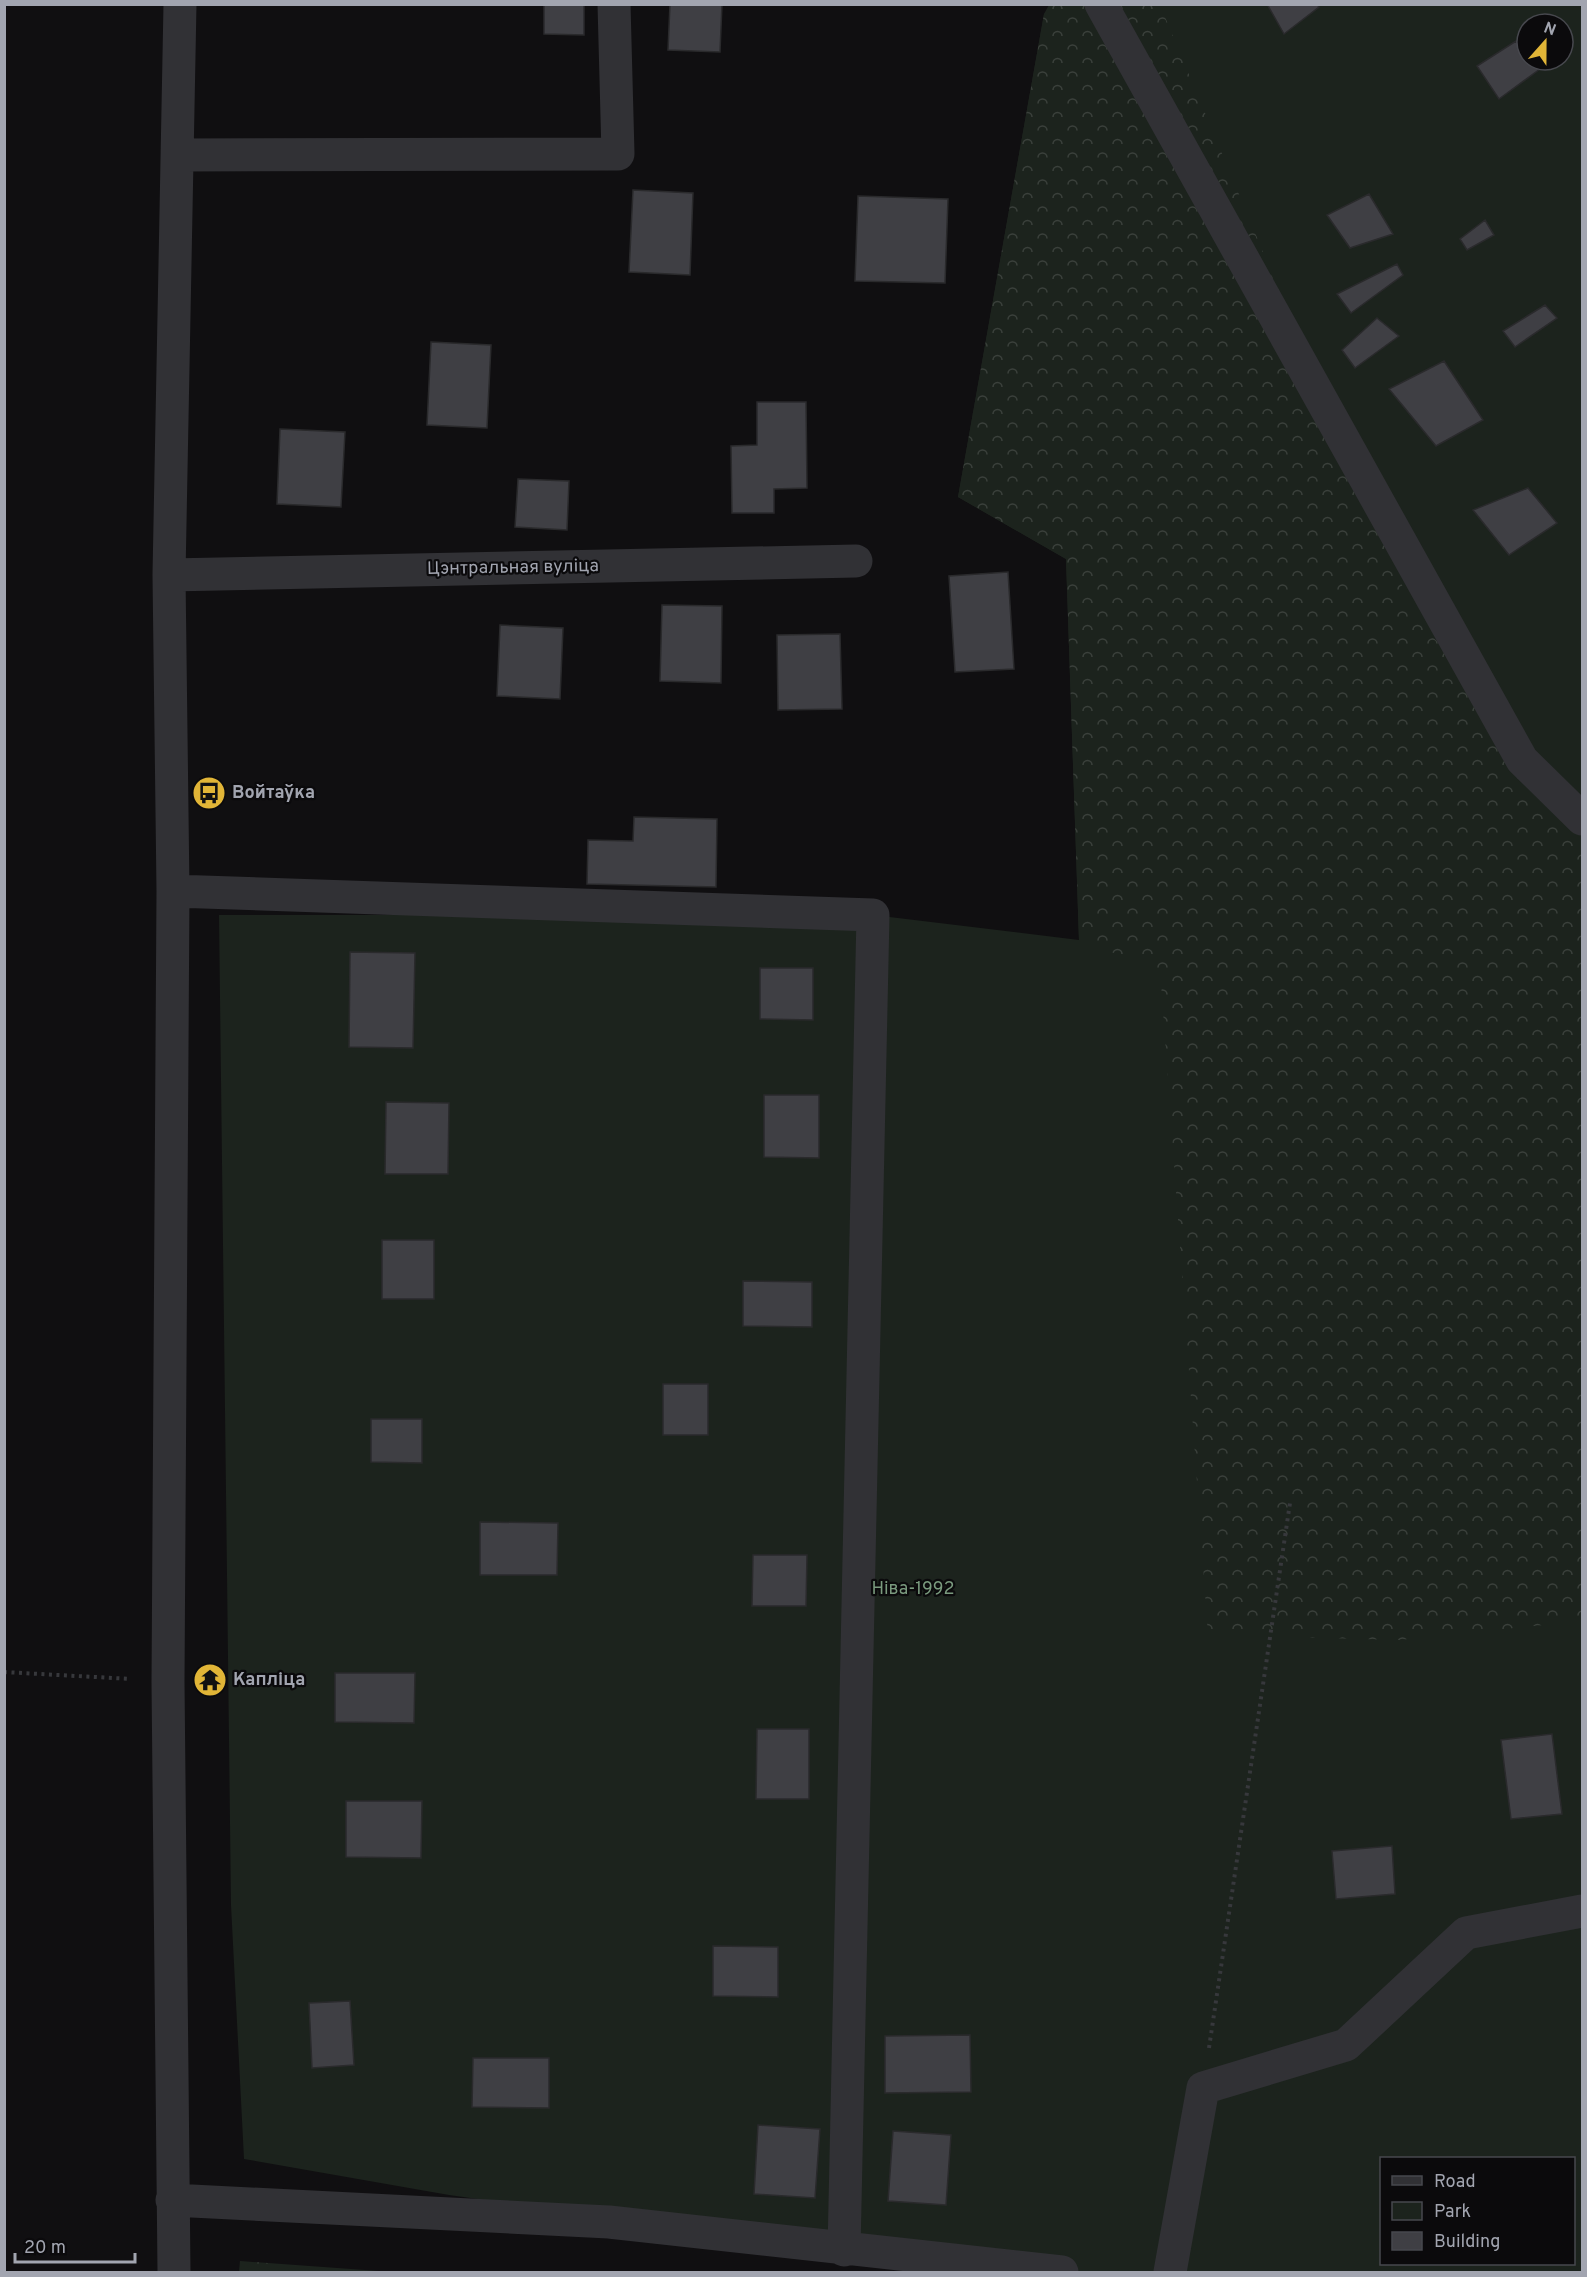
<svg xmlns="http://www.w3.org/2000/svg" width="1587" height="2277" viewBox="0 0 1587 2277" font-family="Overpass,sans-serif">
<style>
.green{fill:#1c231d;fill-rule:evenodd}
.forest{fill:url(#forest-crowns)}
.building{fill:#3f3f44;stroke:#2a2a2c;stroke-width:1.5}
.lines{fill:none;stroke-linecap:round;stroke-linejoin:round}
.path{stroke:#37383c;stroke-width:4;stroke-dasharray:3 4.5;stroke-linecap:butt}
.minor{stroke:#313135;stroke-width:33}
.labels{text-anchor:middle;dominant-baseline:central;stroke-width:4.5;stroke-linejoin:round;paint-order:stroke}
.street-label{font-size:18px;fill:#a2a5b0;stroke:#0b0a0c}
.poi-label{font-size:18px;font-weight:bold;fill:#a2a5b0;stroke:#0b0a0c;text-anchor:start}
.park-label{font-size:18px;fill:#7a9a7e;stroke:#0b0a0c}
</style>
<defs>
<pattern id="forest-crowns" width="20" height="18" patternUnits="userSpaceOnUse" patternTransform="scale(1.5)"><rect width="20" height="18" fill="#1c231d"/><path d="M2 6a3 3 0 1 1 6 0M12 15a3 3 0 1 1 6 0" fill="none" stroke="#3a403b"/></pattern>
</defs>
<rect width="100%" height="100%" fill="#100f11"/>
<path class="green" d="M1056,4L1582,5V2272H1062L844,2250L449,2195L244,2159L231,1905L219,915H873L1079,940L1066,559L958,497L1044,14ZM1527,24H1563V60H1527ZM1382,2158H1574V2264H1382Z"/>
<path class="forest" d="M1049,5H1160L1417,621L1582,789V1621L1399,1640L1208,1635L1160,969L1079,941L1066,559L958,497L1044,14Z
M240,2261L392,2272H239Z"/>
<path class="building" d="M544,4H584V35L544,34Z
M670,4H722L720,52L668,50Z
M1267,4H1317L1319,7L1284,34Z
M1516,41L1527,54V60H1532L1540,69L1499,99L1477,66Z
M633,190L693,193L690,275L629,272Z
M1369,194L1393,234L1350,248L1327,215Z
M858,196L948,199L945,283L855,281Z
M1485,220L1494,235L1467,250L1460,239Z
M1397,264L1403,275L1351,313L1337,294Z
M1545,305L1557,318L1515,347L1503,331Z
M1377,318L1399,336L1355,368L1342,350Z
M431,342L491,345L487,428L427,425Z
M1444,361L1483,420L1436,446L1389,389Z
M757,402H806L807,488L774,489V513H732L731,446L757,445Z
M280,429L345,432L341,507L277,504Z
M518,479L569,481L567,530L515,527Z
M1528,488L1557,523L1509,555L1473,510Z
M1008,572L1014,669L955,672L949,576Z
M662,605L722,606L721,683L660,681Z
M500,625L563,628L560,699L497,696Z
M840,634L842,709L778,710L777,635Z
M634,817L717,819L716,887L587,884L588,840L633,841Z
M350,952L415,953L413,1048L349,1047Z
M760,968H813V1020L760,1019Z
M764,1095H819V1158L764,1157Z
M386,1102L449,1103L448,1174H385Z
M382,1240H434V1299H382Z
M743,1281L812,1282V1327L743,1326Z
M663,1384H708V1435H663Z
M371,1419H422V1463L371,1462Z
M480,1522L558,1523L557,1575H480Z
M753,1555H807L806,1606H752Z
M335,1673H415L414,1723L335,1722Z
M757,1729H809V1799H756Z
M1552,1734L1562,1814L1511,1819L1501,1740Z
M346,1801H422L421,1858L346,1857Z
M1392,1846L1395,1894L1336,1899L1332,1851Z
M713,1946L778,1947V1997L713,1996Z
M350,2001L354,2065L312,2068L309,2003Z
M970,2035L971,2092L885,2093V2036Z
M473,2058H549V2108L472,2107Z
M758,2125L820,2129L815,2198L754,2194Z
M893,2131L951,2135L946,2205L888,2201Z"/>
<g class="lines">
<path class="path" d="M4,1672L131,1679
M1209,2048L1290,1503"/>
<path class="minor" d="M1101,4L1522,760L1582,819
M179,155L618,154L614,4
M169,575L856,561
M173,891L873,915L844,2250
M172,2200L609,2222L1062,2272
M174,2272L168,1682L173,891L169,575L180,4
M1170,2272L1203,2088L1346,2045L1466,1933L1582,1911"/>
</g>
<defs>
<g id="bus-disc" transform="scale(1.725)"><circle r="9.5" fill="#e1b537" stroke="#0b0a0c"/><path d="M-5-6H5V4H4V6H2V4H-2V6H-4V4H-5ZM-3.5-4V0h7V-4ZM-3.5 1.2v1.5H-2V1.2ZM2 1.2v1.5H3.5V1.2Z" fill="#111"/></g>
<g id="temple-disc" transform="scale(1.725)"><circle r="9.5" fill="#e1b537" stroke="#0b0a0c"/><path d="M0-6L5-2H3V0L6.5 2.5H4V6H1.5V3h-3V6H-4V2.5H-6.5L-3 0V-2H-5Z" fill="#111"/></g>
</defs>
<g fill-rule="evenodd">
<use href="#bus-disc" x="209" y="793"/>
<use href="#temple-disc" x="210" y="1680"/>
</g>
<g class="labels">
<g class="street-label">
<text transform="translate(513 568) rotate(-1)">Цэнтральная вуліца</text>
</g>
<g class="poi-label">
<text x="232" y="793">Войтаўка</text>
<text x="233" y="1680">Капліца</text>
</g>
<g class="park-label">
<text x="913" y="1589">Ніва-1992</text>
</g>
</g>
<rect width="1587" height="2277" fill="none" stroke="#a2a5b0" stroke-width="12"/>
<rect x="1380" y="2157" width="195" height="108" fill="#0b0a0c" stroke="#47484e" stroke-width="1.5"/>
<rect x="1392" y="2176" width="30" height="9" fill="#313135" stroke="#47484e" stroke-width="1.5"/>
<text x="1434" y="2187" font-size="18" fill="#a2a5b0">Road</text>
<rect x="1392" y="2202" width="30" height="18" fill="#1c231d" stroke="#47484e" stroke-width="1.5"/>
<text x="1434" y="2217" font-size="18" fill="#a2a5b0">Park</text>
<rect x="1392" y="2232" width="30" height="18" fill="#3f3f44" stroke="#47484e" stroke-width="1.5"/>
<text x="1434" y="2247" font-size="18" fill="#a2a5b0">Building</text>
<g transform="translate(1545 42) rotate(21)"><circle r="28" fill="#0b0a0c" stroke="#47484e" stroke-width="1.5"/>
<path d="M0-4.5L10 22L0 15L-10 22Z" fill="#e1b537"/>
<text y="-9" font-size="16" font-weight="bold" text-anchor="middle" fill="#a2a5b0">N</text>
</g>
<path d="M15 2253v9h120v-9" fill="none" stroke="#a2a5b0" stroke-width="3"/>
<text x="24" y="2253" font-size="18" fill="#a2a5b0" stroke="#0b0a0c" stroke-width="4.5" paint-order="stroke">20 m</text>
</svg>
